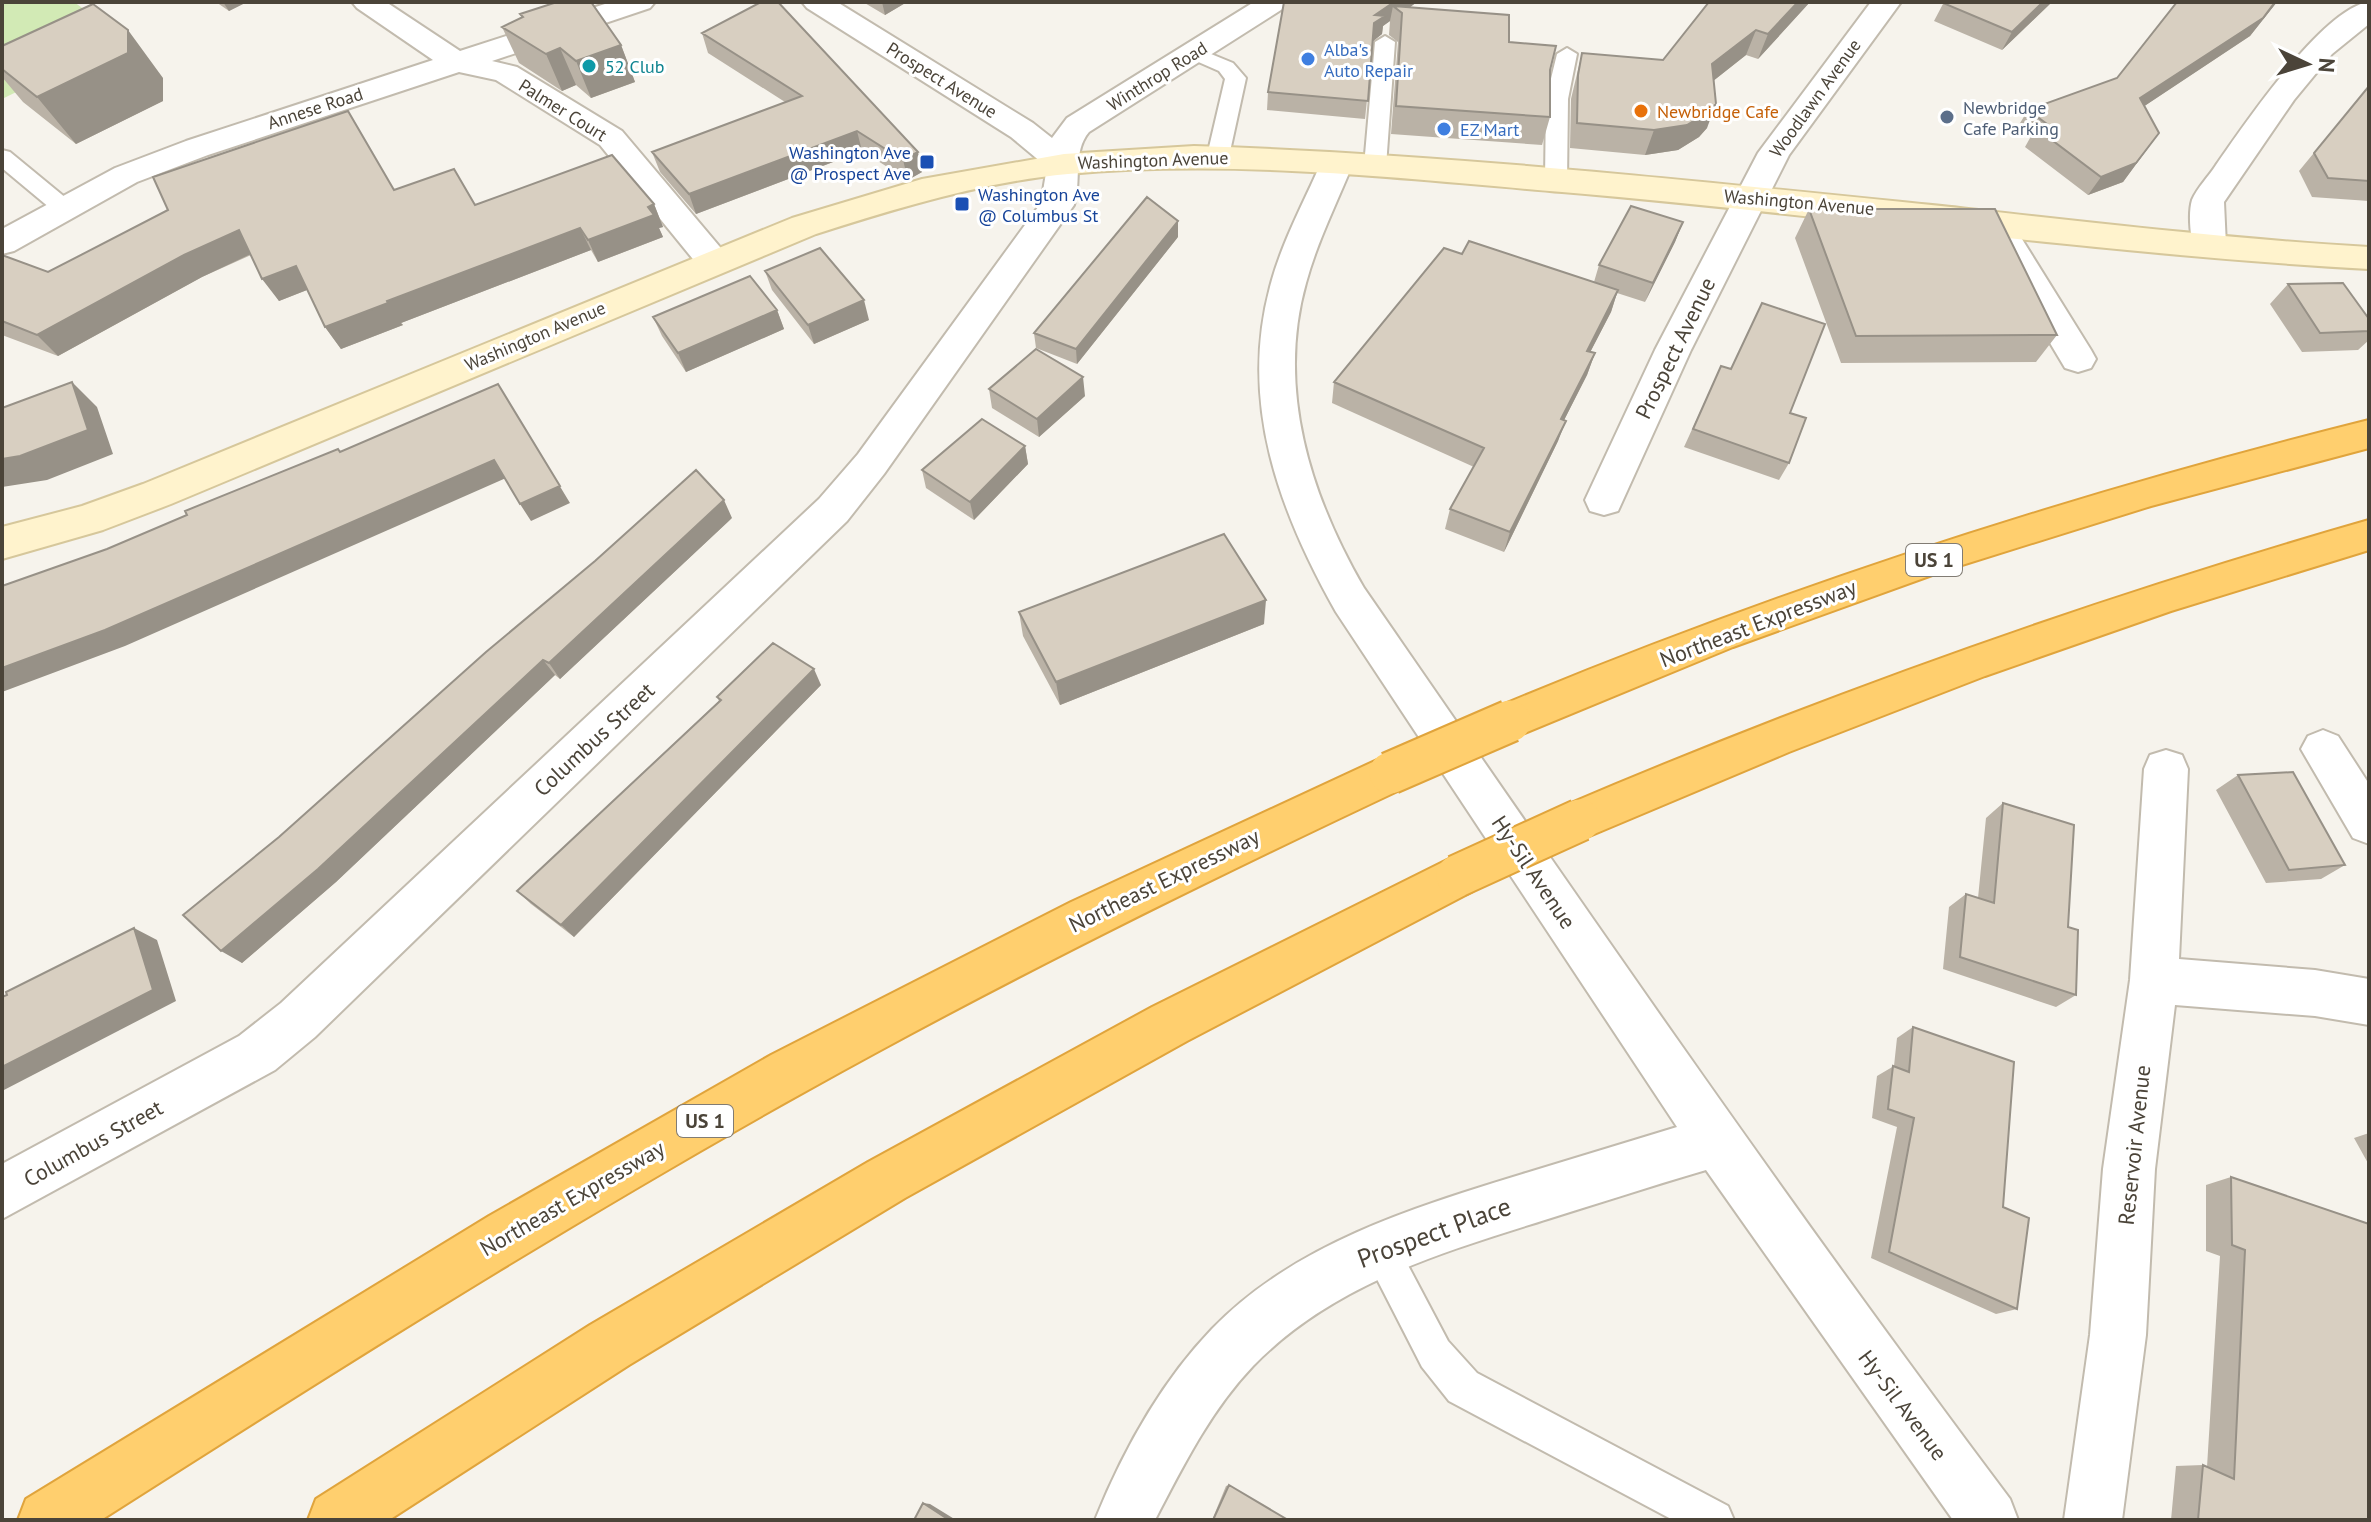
<svg xmlns="http://www.w3.org/2000/svg" width="2371" height="1522" viewBox="0 0 2371 1522" font-family="'PT Sans',sans-serif">
<style>
.green{fill:#d2eab5}
.lines{fill:none;stroke-linecap:round;stroke-linejoin:round}
.service-casing{stroke:#c2bbae;stroke-width:4}
.minor-casing{stroke:#c2bbae;stroke-width:4}
.tertiary-casing{stroke:#c2bbae;stroke-width:4}
.secondary-casing{stroke:#d6c79b;stroke-width:4}
.motorway-casing{stroke:#e0a43c;stroke-width:4}
.service{fill:#fff;fill-rule:evenodd}
.minor{fill:#fff;fill-rule:evenodd}
.tertiary{fill:#fff;fill-rule:evenodd}
.secondary{fill:#fff3cd;fill-rule:evenodd}
.motorway{fill:#ffcf6e;fill-rule:evenodd}
.motorway-bridge-casing{stroke:#e0a43c;stroke-width:45;stroke-linecap:butt}
.motorway-bridge{stroke:#ffcf6e;stroke-width:41}
.wall{fill:#bab2a6}
.shaded-wall{fill:#979187}
.building{fill:#d8cfc1;stroke:#979187;stroke-width:2}
.shop-dot{fill:#3f7fe0;stroke:#fff;stroke-width:3}
.culture-dot{fill:#0f9aa8;stroke:#fff;stroke-width:3}
.food-dot{fill:#e8710a;stroke:#fff;stroke-width:3}
.service-dot{fill:#5c6f8a;stroke:#fff;stroke-width:3}
.transit-dot{fill:#1a4fb4;stroke:#fff;stroke-width:3}
.labels{text-anchor:middle;dominant-baseline:central;stroke-width:6;stroke-linejoin:round;paint-order:stroke}
.far-shop-label{font-size:18px;fill:#366cbe;stroke:#fff;text-anchor:start}
.far-culture-label{font-size:18px;fill:#0d838f;stroke:#fff;text-anchor:start}
.far-street-label{font-size:18px;fill:#4b4439;stroke:#fff}
.far-service-label{font-size:18px;fill:#4e5e75;stroke:#fff;text-anchor:start}
.far-food-label{font-size:18px;fill:#c56008;stroke:#fff;text-anchor:start}
.far-transit-label{font-size:18px;fill:#164399;stroke:#fff;text-anchor:end}
.shield{fill:#fff;stroke:#817c74;stroke-width:2}
.shield-label{font-size:20px;font-weight:bold;fill:#4b4439}
.street-label{font-size:22px;fill:#4b4439;stroke:#fff}
.near-street-label{font-size:26px;fill:#4b4439;stroke:#fff}
</style>
<rect width="100%" height="100%" fill="#f6f3ec"/>
<path class="green" d="M2,2H74L125,39L2,99Z"/>
<g class="lines">
<g class="service-casing">
<path id="service" d="M1385,36L1395,42L1386,166L1383,171H1367L1364,166L1375,42Z
M1194,47L1233,63L1246,78L1229,156L1226,161H1210L1207,156L1225,79L1219,71L1187,57L1184,53L1187,49Z
M1567,48L1577,54L1568,99L1567,181L1564,186H1548L1545,181L1546,99L1557,54Z
M2,150L10,152L72,203L75,208L72,213H56L2,168Z
M1379,1230L1392,1235L1448,1341L1477,1373L1728,1506L1734,1520H1673L1449,1401L1422,1367L1361,1248L1366,1235Z"/>
</g>
<g class="minor-casing">
<path id="minor" d="M352,2H386L460,51L611,2H655L650,8L492,61L517,67L622,131L725,253L730,261L725,269L713,272L701,269L600,145L496,80L459,72L208,155L137,182L14,251L2,254V229L115,168L186,141L433,60L357,8Z
M802,2H837L1033,123L1052,138L1067,118L1254,2H1289L1284,8L1089,132C1072,152 1082,181 1074,205L884,474L847,521L315,1037L275,1070L2,1219V1164L239,1036L281,1003L819,499L858,454L1041,203L1047,167L1011,137L807,8Z
M1871,2H1901L1789,155L1691,350L1618,511L1604,515L1590,511L1585,500L1655,350L1758,153Z
M2369,2V24L2332,54L2294,100L2224,202L2226,246L2221,254L2209,257L2197,254C2190,243 2188,213 2192,200C2197,188 2209,176 2216,165C2243,126 2323,8 2369,2Z
M2000,220L2012,223L2091,350L2096,359L2091,368L2078,372L2065,368L1983,231L1988,223Z
M2323,730L2338,736L2369,784V844L2353,838L2301,749L2308,736Z
M2166,750L2182,755L2188,769L2179,959L2315,970L2369,979V1025L2315,1016L2175,1005L2155,1169L2146,1335L2122,1520H2064L2090,1335L2103,1169L2130,980L2144,769L2150,755Z"/>
</g>
<g class="tertiary-casing">
<path id="tertiary" d="M1337,153L1348,156L1353,163C1337,203 1317,242 1306,283C1276,389 1311,497 1364,588C1576,895 1786,1201 2010,1499L2018,1520H1953L1706,1170C1648,1187 1590,1206 1532,1224C1430,1256 1329,1288 1253,1366C1211,1410 1183,1466 1155,1520H1095C1122,1453 1161,1382 1212,1329C1295,1243 1415,1207 1526,1173C1576,1158 1627,1142 1677,1127L1336,612C1279,511 1239,403 1270,287C1281,244 1303,204 1321,163L1326,156Z"/>
</g>
<g class="secondary-casing">
<path id="secondary" d="M1194,146C1449,154 1706,182 1960,208C2096,223 2232,239 2369,247V269C2100,254 1831,215 1562,192C1397,178 1234,159 1068,174C982,182 898,208 816,234L171,504L103,530L2,559V527L82,506L143,484L792,218L922,179L1064,154Z"/>
</g>
<g class="motorway-casing">
<path id="motorway" d="M2369,420V448L2151,506L1946,570L1733,647L1510,739L1495,734L1488,721L1495,708C1779,589 2070,495 2369,420Z
M2369,520V550L2171,611L1985,676L1789,752L1580,840L1564,834L1557,820L1564,806C1827,694 2094,599 2369,520Z
M1390,754L1406,759L1412,773L1406,787C1204,882 1003,981 808,1090C567,1224 333,1372 101,1520H18L26,1499L489,1216L771,1055L1071,902Z
M1457,855L1473,861L1480,876L1473,891L1187,1041L905,1198L629,1365L389,1520H308L316,1499L590,1325L868,1162L1152,1007Z"/>
</g>
<use href="#service" class="service"/>
<use href="#minor" class="minor"/>
<use href="#tertiary" class="tertiary"/>
<use href="#secondary" class="secondary"/>
<use href="#motorway" class="motorway"/>
<g class="motorway-bridge-casing">
<path id="motorway-bridge" d="M1390,773L1510,721
M1457,876L1580,820"/>
</g>
<use href="#motorway-bridge" class="motorway-bridge"/>
</g>
<path class="wall" d="M216,2H247L229,11Z
M863,2H907L885,15Z
M1284,2H1417L1410,7L1509,42L1550,70V117L1542,145L1391,134L1398,42L1389,35L1390,21L1383,26L1382,34L1373,41L1365,119L1267,110L1268,92Z
M1709,2H1810L1758,59L1746,55L1713,81L1707,128L1699,137L1678,150L1645,155L1570,148L1571,99L1582,53L1663,60Z
M1944,2H2052L2002,50L1934,21Z
M2276,3L2250,36L2144,106L2159,133L2123,182L2088,195L2025,147L2030,138L2017,128L2028,110L2117,78Z
M520,14L621,45L635,82L591,98L576,85L562,91L519,63L502,27L522,18Z
M702,33L922,172L908,180L862,151L696,214L660,172L652,152L785,102L708,53Z
M2,46L163,78V101L76,144L23,102L2,77Z
M2369,86V201L2312,197L2299,171Z
M348,111L394,190L475,205L654,204L663,227L659,228L663,237L598,262L591,250L401,323L403,325L341,349L325,327L307,290L279,301L251,255L202,277L58,356L2,335V255L48,272L168,210Z
M1809,209L2057,335L2036,362L1841,363L1795,238Z
M1683,222L1675,242L1645,302L1617,293L1611,312L1590,352L1595,353L1587,375L1564,420L1558,441L1504,552L1445,529L1450,509L1474,467L1332,403L1334,382L1462,254L1594,282L1599,265Z
M1178,237L1077,364L1036,348L1034,333Z
M765,271L869,320L814,344L772,290Z
M2288,284L2369,319V340L2358,350L2302,352L2270,304Z
M777,310L784,329L686,372L662,336L653,317Z
M1721,366L1790,413L1789,463L1779,480L1684,447Z
M989,389L1085,396L1039,437L992,408Z
M1025,446L1028,464L974,520L926,488L922,470Z
M732,518L560,679L555,675L336,882L242,963L183,915Z
M1019,612L1264,624L1060,705L1023,636Z
M821,685L574,937L531,904L517,891L719,701L717,697Z
M2238,775L2345,865L2321,879L2266,883L2216,790Z
M2003,803L2068,927L2076,995L2056,1007L1943,969L1949,907L1966,894L1978,898L1986,818Z
M1913,1027L2003,1207L2017,1309L1996,1314L1871,1258L1897,1127L1872,1118L1877,1076L1894,1066L1897,1038Z
M2369,1133V1165L2354,1138Z
M2231,1177L2369,1520H2171L2176,1466L2203,1465L2207,1467L2220,1256L2206,1251V1185Z
M1229,1485L1288,1520H1212L1226,1486Z"/>
<path class="shaded-wall" d="M223,2H247L229,11Z
M882,2H907L885,15Z
M1394,2H1417L1402,13L1393,6L1390,21L1383,26L1382,34L1372,42L1375,15Z
M1798,2H1810L1758,59L1768,34Z
M2043,2H2052L2002,50L2012,32Z
M2275,2H2277L2250,36L2128,117L2140,98Z
M128,30L163,78V101L76,144L37,97Z
M1756,30L1746,55L1703,89L1712,64Z
M621,45L635,82L591,98L576,61Z
M560,48L576,85L562,91L546,54Z
M1716,104L1707,128L1699,137L1678,150L1645,155L1654,130Z
M857,131L862,151L696,214L689,194Z
M2159,133L2123,182L2088,195L2101,177Z
M918,152L922,172L908,180L903,160Z
M654,204L663,227L659,228L663,237L598,262L588,240Z
M1178,221V237L1077,364L1076,349Z
M1683,222L1675,242L1645,302L1653,283Z
M580,228L591,250L401,323L403,325L341,349L325,327L387,301Z
M239,230L255,252L202,277L58,356L37,335L184,255Z
M296,266L312,288L279,301L262,279Z
M1618,290L1611,312L1580,372L1587,351Z
M864,300L869,320L814,344L808,325Z
M777,310L784,329L686,372L678,353Z
M1595,353L1587,375L1554,440L1561,419Z
M1083,377L1085,396L1039,437L1037,419Z
M72,382L97,407L113,454L47,480L2,487V459Z
M498,384L570,503L531,521L520,504Z
M1566,421L1558,441L1504,552L1510,532Z
M1025,446L1028,464L974,520L970,502Z
M494,460L506,478L125,646L2,692V668Z
M724,500L732,518L560,679L549,663Z
M1266,600L1264,624L1060,705L1056,682Z
M543,660L555,675L336,882L242,963L221,951Z
M814,669L821,685L574,937L561,925Z
M134,928L157,940L176,1001L2,1091V1067Z
M923,1503L930,1504L956,1520H949Z"/>
<path class="building" d="M557,2H591L621,45L576,61L560,48L546,54L502,27L523,17L520,14Z
M761,2H778L918,152L903,160L857,131L689,194L652,152L802,96L702,33Z
M1284,2H1394L1375,15L1385,16L1374,23L1368,101L1268,92Z
M1709,2H1798L1768,34L1756,30L1712,64L1716,104L1708,112L1687,125L1654,130L1577,123L1578,75L1582,53L1663,60Z
M1944,2H2043L2012,32L1943,3Z
M2177,2H2275L2263,18L2140,98L2159,133L2136,163L2101,177L2036,128L2047,124L2028,110L2117,78Z
M93,4L128,30V53L37,97L2,69V46Z
M1393,6L1509,15V42L1556,46L1550,70V117L1396,106L1402,13Z
M2369,86V181L2328,178L2314,153Z
M348,111L394,190L454,169L475,205L612,155L654,204L648,207L654,215L588,240L580,228L387,301L388,303L325,327L296,266L262,279L239,230L184,255L37,335L2,321V255L48,272L168,210L153,177Z
M1147,197L1178,221L1076,349L1034,333Z
M1631,206L1683,222L1653,283L1599,265Z
M1809,209H1995L2057,335L1856,336Z
M1469,241L1618,290L1587,351L1595,353L1561,419L1566,421L1510,532L1450,509L1484,448L1334,382L1444,248L1462,254Z
M820,248L864,300L808,325L765,271Z
M750,276L777,310L678,353L653,317Z
M2343,283L2369,319V331L2320,333L2288,284Z
M1762,303L1825,324L1790,413L1806,418L1789,463L1693,429L1721,366L1731,369Z
M1036,349L1083,377L1037,419L989,389Z
M72,382L88,430L20,456L2,459V408Z
M498,384L560,486L520,504L494,460L105,630L2,668V586L107,549L187,515L185,511L338,449L340,452Z
M982,419L1025,446L970,502L922,470Z
M696,470L724,500L549,663L543,660L318,869L221,951L183,915L279,837L486,652L595,561Z
M1224,534L1266,600L1056,682L1019,612Z
M773,643L814,669L561,925L517,891L721,700L717,697Z
M2293,772L2345,865L2289,870L2238,775Z
M2003,803L2074,825L2068,927L2078,930L2076,995L1960,957L1966,894L1994,903Z
M134,928L153,990L2,1067V997L7,995L6,992Z
M1913,1027L2014,1062L2003,1207L2029,1218L2017,1309L1889,1252L1914,1118L1888,1109L1893,1066L1909,1072Z
M2231,1177L2369,1224V1520H2198L2203,1465L2234,1479L2245,1250L2232,1245Z
M1229,1485L1288,1520H1213Z
M923,1503L949,1520H914Z"/>
<g class="shop-dot">
<circle cx="1308" cy="59" r="8"/>
<circle cx="1444" cy="129" r="8"/>
</g>
<circle class="culture-dot" cx="589" cy="66" r="8"/>
<circle class="food-dot" cx="1641" cy="111" r="8"/>
<circle class="service-dot" cx="1947" cy="117" r="8"/>
<g class="transit-dot">
<rect x="919" y="154" width="16" height="16" rx="4"/>
<rect x="954" y="196" width="16" height="16" rx="4"/>
</g>
<g class="labels">
<g class="far-shop-label">
<text x="1324" y="49">Alba's<tspan x="1324" dy="21">Auto Repair</tspan></text>
<text x="1460" y="129">EZ Mart</text>
</g>
<g class="far-culture-label">
<text x="605" y="66">52 Club</text>
</g>
<g class="far-street-label">
<text transform="translate(1157 76) rotate(-32)">Winthrop Road</text>
<text transform="translate(942 80) rotate(32)">Prospect Avenue</text>
<text transform="translate(1815 98) rotate(-54)">Woodlawn Avenue</text>
<text transform="translate(315 108) rotate(-18)">Annese Road</text>
<text transform="translate(563 110) rotate(32)">Palmer Court</text>
<text transform="translate(1153 160) rotate(-2)">Washington Avenue</text>
<text transform="translate(1799 202) rotate(5)">Washington Avenue</text>
<text transform="translate(535 336) rotate(-23)">Washington Avenue</text>
</g>
<g class="far-service-label">
<text x="1963" y="107">Newbridge<tspan x="1963" dy="21">Cafe Parking</tspan></text>
</g>
<g class="far-food-label">
<text x="1657" y="111">Newbridge Cafe</text>
</g>
<g class="far-transit-label">
<text x="911" y="152">Washington Ave<tspan x="911" dy="21">@ Prospect Ave</tspan></text>
<text x="978" y="194" text-anchor="start">Washington Ave<tspan x="978" dy="21">@ Columbus St</tspan></text>
</g>
<g class="shield">
<rect x="1906" y="544" width="56" height="32" rx="6"/>
<rect x="677" y="1105" width="56" height="32" rx="6"/>
</g>
<g class="shield-label">
<text x="1934" y="560">US 1</text>
<text x="705" y="1121">US 1</text>
</g>
<g class="street-label">
<text transform="translate(1675 348) rotate(-64)">Prospect Avenue</text>
<text transform="translate(1758 623) rotate(-21)">Northeast Expressway</text>
<text transform="translate(594 739) rotate(-43)">Columbus Street</text>
<text transform="translate(1534 872) rotate(56)">Hy-Sil Avenue</text>
<text transform="translate(1164 880) rotate(-26)">Northeast Expressway</text>
<text transform="translate(93 1143) rotate(-29)">Columbus Street</text>
<text transform="translate(2134 1145) rotate(-84)">Reservoir Avenue</text>
<text transform="translate(572 1198) rotate(-30)">Northeast Expressway</text>
<text transform="translate(1903 1405) rotate(53)">Hy-Sil Avenue</text>
</g>
<g class="near-street-label">
<text transform="translate(1434 1232) rotate(-20)">Prospect Place</text>
</g>
</g>
<rect width="2371" height="1522" fill="none" stroke="#4b4439" stroke-width="8"/>
<g transform="translate(2307 64) rotate(94)" stroke="#ffffff" stroke-width="6" paint-order="stroke">
<path d="M0-6L14 30L0 20L-14 30Z" fill="#4b4439"/>
<text y="-12" font-size="22" font-weight="bold" text-anchor="middle" fill="#4b4439">N</text>
</g>
</svg>
